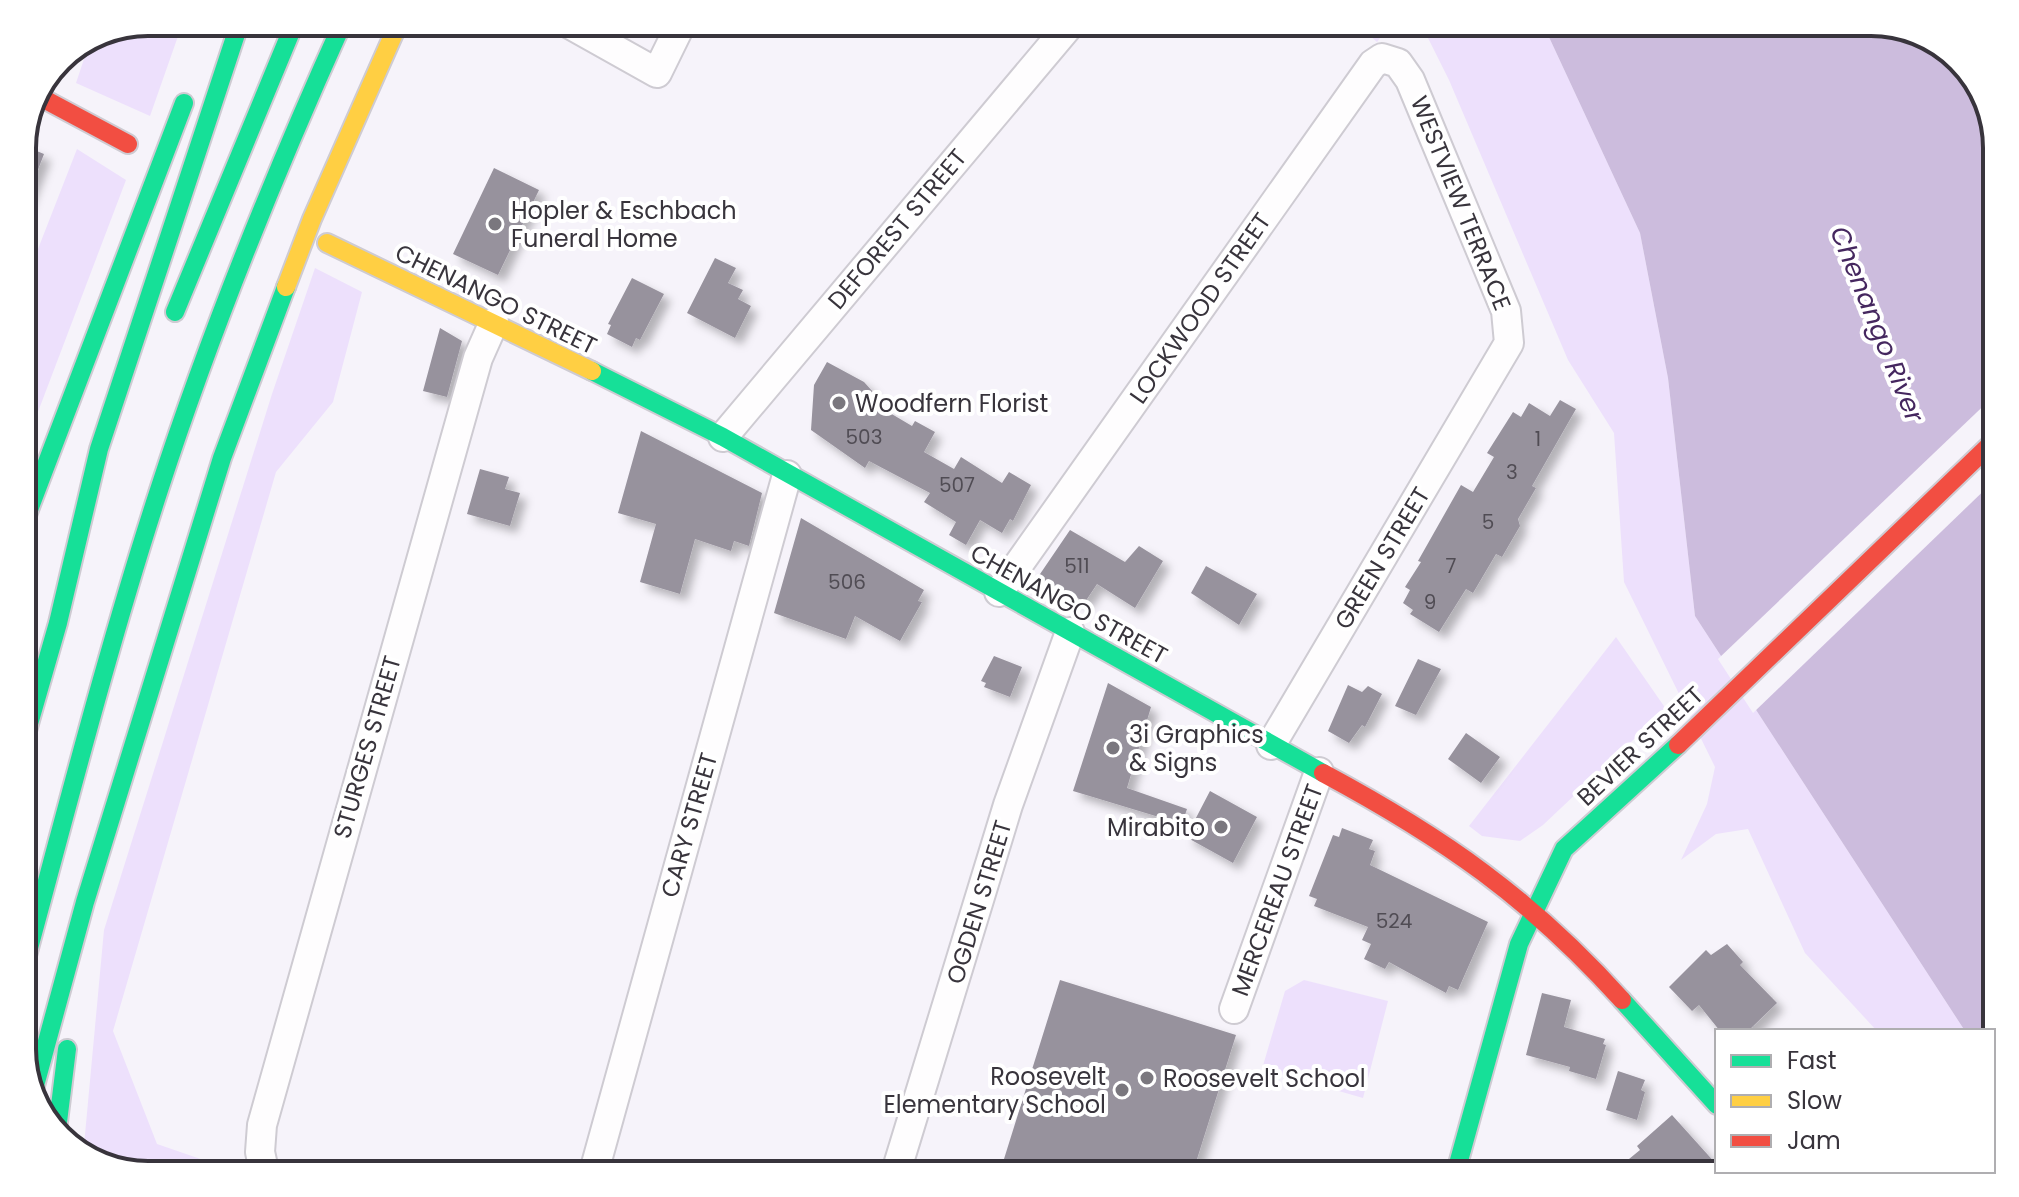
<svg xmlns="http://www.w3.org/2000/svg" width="2019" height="1197" viewBox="0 0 2019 1197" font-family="Poppins,sans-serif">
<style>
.green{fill:#ede0fc}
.water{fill:#ccbcdd}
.pier{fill:#f6f3fa}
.building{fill:#97929d;filter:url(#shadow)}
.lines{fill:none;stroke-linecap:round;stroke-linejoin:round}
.street-casing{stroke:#cecbd2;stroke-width:32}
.fast-casing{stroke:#cecbd2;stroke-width:22}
.slow-casing{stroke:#cecbd2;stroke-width:22}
.jam-casing{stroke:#cecbd2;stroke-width:22}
.street{stroke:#fefdfe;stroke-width:28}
.fast{stroke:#16e098;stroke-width:18}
.slow{stroke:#ffcf43;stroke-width:18}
.jam{stroke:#f24e42;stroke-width:18}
.poi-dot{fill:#7a777e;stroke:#fff;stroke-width:3}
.labels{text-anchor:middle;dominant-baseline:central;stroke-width:8;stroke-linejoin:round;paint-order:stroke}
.number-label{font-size:20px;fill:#504c54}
.street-label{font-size:24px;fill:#38343c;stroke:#fff}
.poi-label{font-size:24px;fill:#38343c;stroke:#fff;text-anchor:start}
.water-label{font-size:26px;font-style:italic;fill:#45275f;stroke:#fff}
.rim{fill:none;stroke:#38343c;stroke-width:4}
</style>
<defs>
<filter id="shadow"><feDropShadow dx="7" dy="7" stdDeviation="4" flood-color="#0004"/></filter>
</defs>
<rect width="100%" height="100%" fill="#f6f3fa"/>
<path class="green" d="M149,22H183L150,116L76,83L88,47Z
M1354,22H1392L1377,42Z
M1420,22H1542L1640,233L1668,378L1695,616L1965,1031H1877L1805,953L1748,829L1716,834L1681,860L1707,804L1715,767L1624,582L1614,433L1568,360L1449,80Z
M77,149L126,180L22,454V290Z
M315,268L362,292L333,402L276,472L113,1031L157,1144L247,1175H149L83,1156L104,930L272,394Z
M1616,637L1666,709L1543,825L1520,841L1482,836L1469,826Z
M1304,980L1388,1001L1363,1098L1262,1069L1285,991Z"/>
<path class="water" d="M1542,22H1870L1934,39L1980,85L1997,141V1049L1993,1064V1031H1965L1695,616L1668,378L1640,233Z"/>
<path class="pier" d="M1997,393V478L1753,713L1718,659Z"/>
<path class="building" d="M22,145L44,154L24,206L22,205Z
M494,168L539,190L498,275L453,254Z
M715,258L736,268L728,283L743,290L738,299L751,306L735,338L687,313Z
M632,278L664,294L640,340L636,338L632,347L607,334L611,325L608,324Z
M440,328L462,341L447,397L423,391Z
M827,362L864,382L874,393L868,400L912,426L915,421L935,432L924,452L954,469L961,457L1002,483L1009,472L1031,485L1013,521L1010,519L1002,533L980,520L966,545L949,535L956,522L924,502L930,493L869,461L865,468L811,430L814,385Z
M1560,400L1576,409L1532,486L1536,488L1518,519L1520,526L1502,557L1496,554L1473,593L1466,589L1439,632L1410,614L1413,610L1403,603L1410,590L1405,587L1421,562L1418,561L1461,485L1473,492L1494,457L1487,453L1513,412L1521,417L1529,403L1550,416Z
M641,431L762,493L749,546L734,541L731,551L695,539L680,594L640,582L656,524L618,513Z
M480,469L509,477L505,489L520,493L510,526L467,514Z
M801,518L924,590L918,601L922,602L900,641L855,616L846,639L774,613Z
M1070,530L1125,562L1139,546L1163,561L1135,608L1097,584L1085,602L1038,577Z
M1206,566L1257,594L1239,625L1191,593Z
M994,656L1022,667L1010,697L984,687L986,683L981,681Z
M1418,659L1441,669L1416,715L1395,706Z
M1108,683L1151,707L1127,788L1187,809L1182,824L1073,791Z
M1348,685L1362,692L1368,686L1382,694L1365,727L1362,725L1349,743L1328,731Z
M1466,733L1500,757L1481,783L1448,759Z
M1210,791L1257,817L1233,863L1186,837Z
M1342,828L1373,840L1369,849L1375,851L1370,865L1488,922L1458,990L1449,986L1446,993L1389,962L1385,969L1364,959L1371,944L1362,940L1368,927L1314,906L1317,899L1309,896L1333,835L1339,837Z
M1727,944L1743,962L1740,965L1777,1003L1748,1031H1720L1699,1005L1692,1011L1669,987L1706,950L1711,955Z
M1060,980L1236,1035L1192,1175H1127L1109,1169L1107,1175H999Z
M1542,993L1571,1000L1564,1027L1605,1039L1603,1044L1606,1045L1596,1079L1569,1071L1570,1067L1526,1055Z
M1618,1071L1645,1080L1641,1090L1645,1092L1637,1120L1606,1110Z
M1672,1115L1717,1165V1171L1726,1175H1643L1629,1159L1640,1150L1637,1146Z"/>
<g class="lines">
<g class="street-casing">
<path id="street" d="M566,22L657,73L682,22
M723,437L1072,22
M999,592L1373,64L1382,58L1398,63L1410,80L1506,311L1509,343L1271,745
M1234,1009L1319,772
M265,1175L260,1152L262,1125L478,358L494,322
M593,1175L787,475
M895,1175L1008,805L1070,632"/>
</g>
<g class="fast-casing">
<path id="fast" d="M175,312L295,22
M592,371L723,437L1323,773
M22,528L184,103
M22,748L58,623L99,449L240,22
M22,974C66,812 107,650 159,490C211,330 274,175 343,22
M1622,1000L1717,1105
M33,1093L85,902L222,458L286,287
M57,1130L67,1049
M1776,1171L1780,1175
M1455,1175L1519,944L1564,849L1678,745"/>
</g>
<g class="slow-casing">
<path id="slow" d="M327,243L592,371
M286,287L312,219L399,22"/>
</g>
<g class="jam-casing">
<path id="jam" d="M42,98L128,144
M1678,745L1997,438
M1323,773C1444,838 1530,898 1622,1000"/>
</g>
<use href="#street" class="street"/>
<use href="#fast" class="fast"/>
<use href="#slow" class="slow"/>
<use href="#jam" class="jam"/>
</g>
<g class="poi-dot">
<circle cx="495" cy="224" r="8"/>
<circle cx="839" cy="403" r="8"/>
<circle cx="1113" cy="748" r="8"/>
<circle cx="1221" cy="827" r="8"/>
<circle cx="1147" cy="1078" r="8"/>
<circle cx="1122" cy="1090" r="8"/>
</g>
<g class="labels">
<g class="number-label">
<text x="864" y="437">503</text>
<text x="1538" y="439">1</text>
<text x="1512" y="472">3</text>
<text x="957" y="485">507</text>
<text x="1488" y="522">5</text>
<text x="1077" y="566">511</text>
<text x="1451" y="566">7</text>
<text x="847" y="582">506</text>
<text x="1430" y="602">9</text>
<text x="1394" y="921">524</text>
</g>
<g class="street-label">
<text transform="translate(1461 203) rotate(68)">WESTVIEW TERRACE</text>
<text transform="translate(897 229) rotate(-50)">DEFOREST STREET</text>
<text transform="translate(496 299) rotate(26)">CHENANGO STREET</text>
<text transform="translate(1200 308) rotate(-55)">LOCKWOOD STREET</text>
<text transform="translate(1382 558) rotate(-59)">GREEN STREET</text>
<text transform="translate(1069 604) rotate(29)">CHENANGO STREET</text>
<text transform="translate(1640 746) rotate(-43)">BEVIER STREET</text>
<text transform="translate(367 747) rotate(-74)">STURGES STREET</text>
<text transform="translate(689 825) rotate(-74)">CARY STREET</text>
<text transform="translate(1277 890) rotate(-70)">MERCEREAU STREET</text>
<text transform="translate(979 902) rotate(-73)">OGDEN STREET</text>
</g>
<g class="poi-label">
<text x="511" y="210">Hopler &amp; Eschbach<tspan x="511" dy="28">Funeral Home</tspan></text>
<text x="855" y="403">Woodfern Florist</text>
<text x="1129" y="734">3i Graphics<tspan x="1129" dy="28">&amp; Signs</tspan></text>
<text x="1205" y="827" text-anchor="end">Mirabito</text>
<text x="1106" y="1076" text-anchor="end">Roosevelt<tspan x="1106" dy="28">Elementary School</tspan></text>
<text x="1163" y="1078">Roosevelt School</text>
</g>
<g class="water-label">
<text transform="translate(1877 324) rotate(68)">Chenango River</text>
</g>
</g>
<path d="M0 0H2019V1197H0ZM148 36H1871A112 112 0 0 1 1983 148V1049A112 112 0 0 1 1871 1161H148A112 112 0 0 1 36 1049V148A112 112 0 0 1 148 36Z" fill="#fff" fill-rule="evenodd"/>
<path class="rim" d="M148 36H1871A112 112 0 0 1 1983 148V1049A112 112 0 0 1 1871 1161H148A112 112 0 0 1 36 1049V148A112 112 0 0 1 148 36Z"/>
<rect x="1715" y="1029" width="280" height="144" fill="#ffffff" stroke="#afaeb1" stroke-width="2"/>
<rect x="1731" y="1055" width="40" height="12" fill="#16e098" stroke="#afaeb1" stroke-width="2"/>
<text x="1787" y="1069" font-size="24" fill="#38343c">Fast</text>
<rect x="1731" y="1095" width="40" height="12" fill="#ffcf43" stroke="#afaeb1" stroke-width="2"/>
<text x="1787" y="1109" font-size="24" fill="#38343c">Slow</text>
<rect x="1731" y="1135" width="40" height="12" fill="#f24e42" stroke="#afaeb1" stroke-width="2"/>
<text x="1787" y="1149" font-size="24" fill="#38343c">Jam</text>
</svg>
